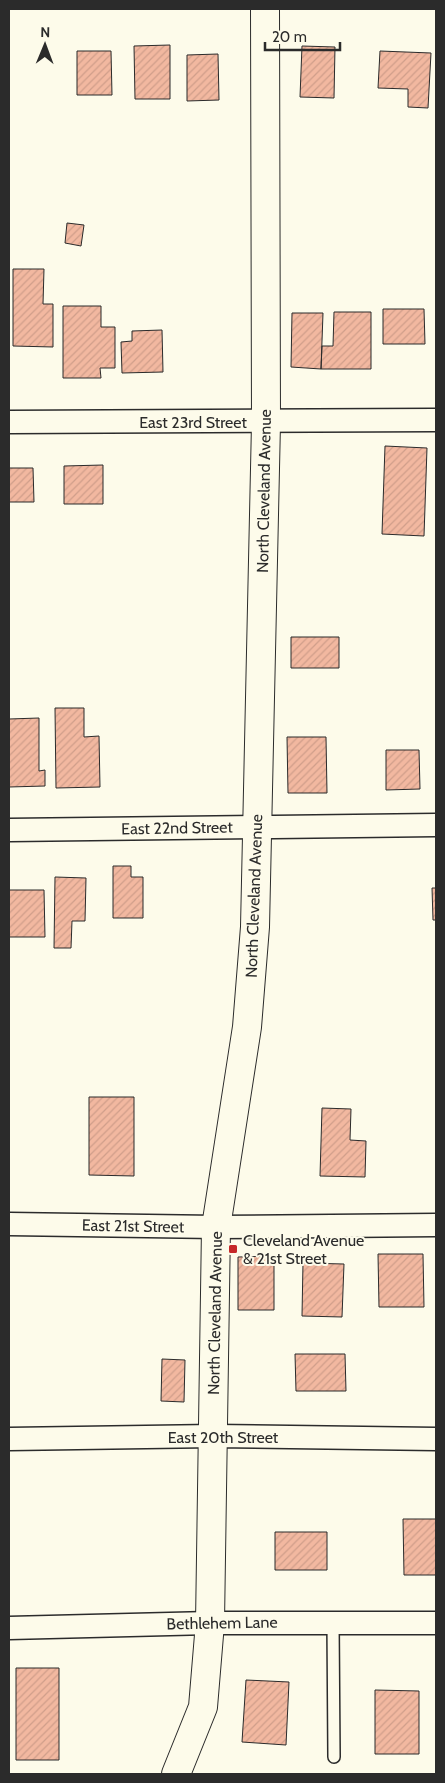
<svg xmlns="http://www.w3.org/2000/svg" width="445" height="1783" viewBox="0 0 445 1783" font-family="Cabin,sans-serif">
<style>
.building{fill:url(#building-hatch);stroke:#2b2b2b}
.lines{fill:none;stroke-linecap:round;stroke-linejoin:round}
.service-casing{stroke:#2b2b2b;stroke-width:14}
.minor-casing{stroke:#2b2b2b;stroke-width:25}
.tertiary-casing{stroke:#2b2b2b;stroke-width:30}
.service{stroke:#fdfbea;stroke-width:11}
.minor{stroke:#fdfbea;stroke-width:22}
.tertiary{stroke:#fdfbea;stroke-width:28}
.poi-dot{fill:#c62828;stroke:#fdfbea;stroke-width:2}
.labels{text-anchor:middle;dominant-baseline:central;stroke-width:4;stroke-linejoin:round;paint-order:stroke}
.street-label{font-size:16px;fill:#2b2b2b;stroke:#fdfbea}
.poi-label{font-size:16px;fill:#2b2b2b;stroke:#fdfbea;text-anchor:start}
</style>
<defs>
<pattern id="building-hatch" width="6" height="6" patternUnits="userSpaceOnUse" patternTransform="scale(1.25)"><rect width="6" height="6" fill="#f2b8a0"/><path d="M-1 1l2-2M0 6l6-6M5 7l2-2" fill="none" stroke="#d09e8a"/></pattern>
</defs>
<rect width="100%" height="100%" fill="#fdfbea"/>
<path class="building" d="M170,45V99H135L134,46Z
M302,46L335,47L334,98L300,97Z
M77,51H111L112,95H77Z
M380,51L431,53L428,108L408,107V89L378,88Z
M218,54L219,100L187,101V55Z
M67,223L84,225L81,246L65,243Z
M13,269H44L43,304H53V347L13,346Z
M63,306H101V327H115V368H100L101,378H63Z
M383,309H424L425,344H383Z
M334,312H371V369H321L322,346H333Z
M292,313H323L321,369L291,367Z
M162,330L163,372L122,373L121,342L132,341V331Z
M385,446L427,448L424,536L382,534Z
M103,465V504H64V466Z
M9,468H33L34,502H9Z
M291,637H339V668H291Z
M55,708H84V737L99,736L100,787L56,788Z
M39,718V771L45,770V786L9,787V719Z
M287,737H326L327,793H288Z
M386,750H419L420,789L386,790Z
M113,866H131V877H143V918H113Z
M55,877L86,878L85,921H72L71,948H54Z
M432,888H436V920H433Z
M9,890H44L45,937H9Z
M89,1097H134V1176L89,1175Z
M322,1108L351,1109L350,1140L366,1141L365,1177L320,1176Z
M378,1254H423L424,1307H379Z
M274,1256V1310H238V1257Z
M303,1263L344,1264L342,1317L302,1316Z
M295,1354H345L346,1391H296Z
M162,1359L185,1360L184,1402L161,1401Z
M403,1519H436V1575H404Z
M275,1532H327V1570H275Z
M16,1668H59V1760H16Z
M246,1680L289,1682L286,1745L242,1742Z
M375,1690L419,1691V1754H375Z"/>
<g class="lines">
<g class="service-casing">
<path id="service" d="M333,1622L334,1757"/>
</g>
<g class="minor-casing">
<path id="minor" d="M9,422L436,420
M9,830L436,825
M9,1224L216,1227L436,1225
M9,1439L214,1436L436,1439
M9,1628L210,1623H436"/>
</g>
<g class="tertiary-casing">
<path id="tertiary" d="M176,1774L203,1707L210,1623L216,1227L247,1027L255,927L266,423L265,9"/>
</g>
<use href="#service" class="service"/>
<use href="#minor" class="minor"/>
<use href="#tertiary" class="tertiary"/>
</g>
<rect class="poi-dot" x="228" y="1244" width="10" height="10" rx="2.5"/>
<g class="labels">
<g class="street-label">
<text x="193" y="422">East 23rd Street</text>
<text transform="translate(264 491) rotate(-89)">North Cleveland Avenue</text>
<text transform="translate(177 828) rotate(-1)">East 22nd Street</text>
<text transform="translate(254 896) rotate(-88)">North Cleveland Avenue</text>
<text transform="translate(133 1226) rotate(1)">East 21st Street</text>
<text transform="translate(215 1313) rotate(-89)">North Cleveland Avenue</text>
<text x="223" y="1437">East 20th Street</text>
<text transform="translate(222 1623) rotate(-1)">Bethlehem Lane</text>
</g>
<g class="poi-label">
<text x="243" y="1240">Cleveland Avenue<tspan x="243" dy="18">&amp; 21st Street</tspan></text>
</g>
</g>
<rect width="445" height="1783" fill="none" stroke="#2b2b2b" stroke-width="20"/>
<g transform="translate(45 45) rotate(1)" stroke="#fdfbea" stroke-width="4" paint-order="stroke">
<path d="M0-4L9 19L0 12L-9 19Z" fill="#2b2b2b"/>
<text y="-8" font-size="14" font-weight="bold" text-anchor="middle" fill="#2b2b2b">N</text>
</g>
<path d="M265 42v8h75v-8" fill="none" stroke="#2b2b2b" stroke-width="2.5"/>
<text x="272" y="42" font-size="15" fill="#2b2b2b" stroke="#fdfbea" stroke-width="4" paint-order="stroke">20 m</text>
</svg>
